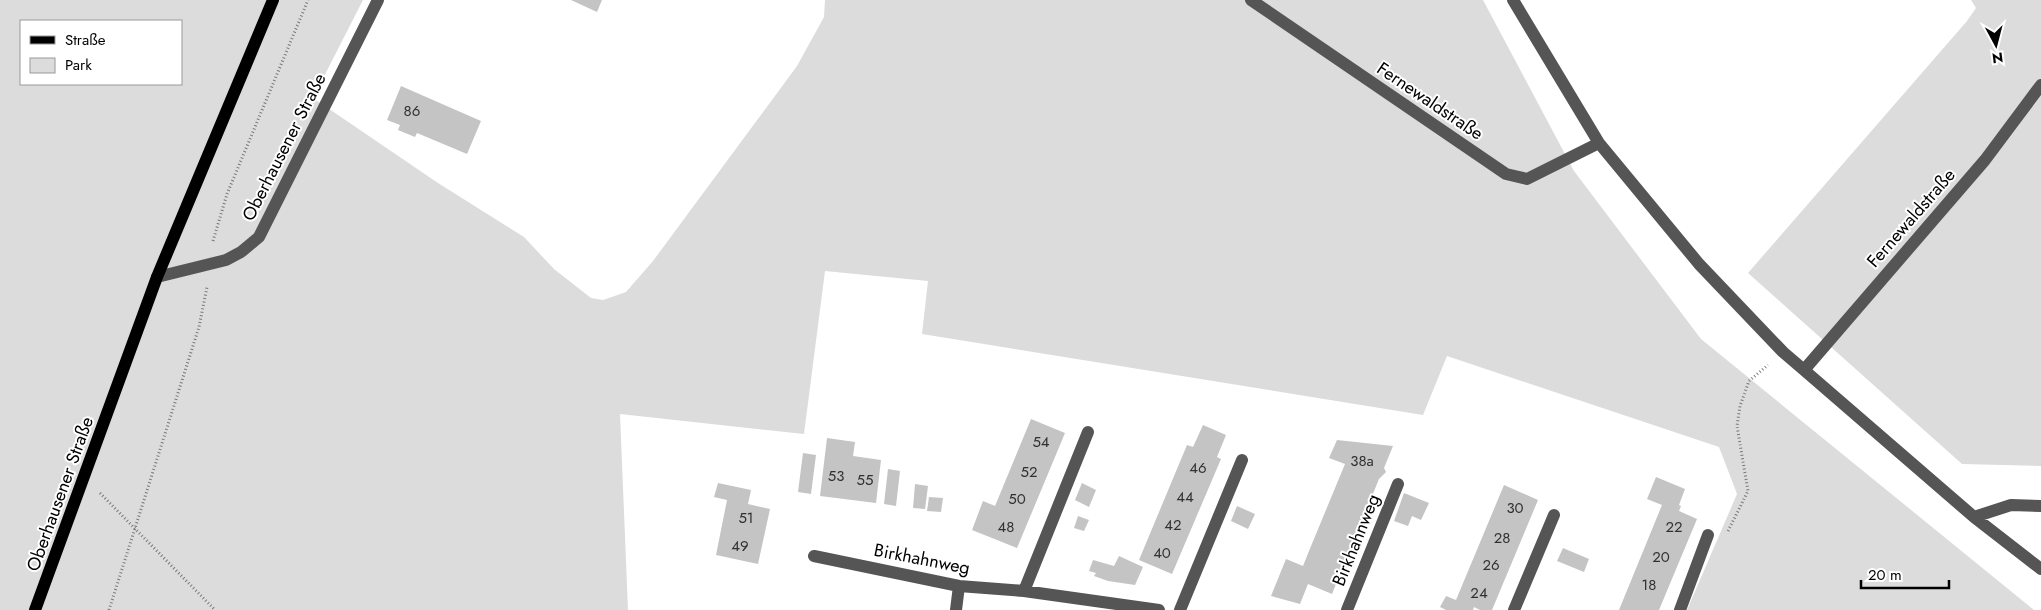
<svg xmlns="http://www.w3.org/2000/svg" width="2041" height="610" viewBox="0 0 2041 610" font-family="Jost,sans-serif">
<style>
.green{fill:#dcdcdc;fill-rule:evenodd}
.building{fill:#c4c4c4}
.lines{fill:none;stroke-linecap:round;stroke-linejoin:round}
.major-casing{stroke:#dbdbdb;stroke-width:15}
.path{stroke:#777;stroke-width:3;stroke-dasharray:1 2.5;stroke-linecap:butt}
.minor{stroke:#555;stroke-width:12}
.major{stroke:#000;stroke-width:12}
.labels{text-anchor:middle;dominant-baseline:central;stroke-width:4;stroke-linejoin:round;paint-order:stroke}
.number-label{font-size:15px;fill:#313131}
.street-label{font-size:18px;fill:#000;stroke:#fff}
</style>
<rect width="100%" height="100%" fill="#fff"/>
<path class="green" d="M0,0H363L313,98L438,183L524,237L554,269L591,298L603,300L626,292L653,261L797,66L824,17L825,0H1483L1574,171L1701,339L2034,610H1687L1737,494L1719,447L1447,356L1423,415L922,334L928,281L825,271L804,434L620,414L628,610H0ZM21,21H181V84H21Z
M1971,0H2041V466L1962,464L1748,273L1967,21L1976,8Z"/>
<path class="building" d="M571,0H602L597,12Z
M401,86L481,121L467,154L417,133L415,137L398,130L400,125L387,120Z
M1031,419L1065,433L1017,548L972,530L983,501L995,506Z
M1203,425L1226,435L1217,457L1221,459L1172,574L1139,560L1187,445L1193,447Z
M827,438L855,442L853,456L881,460L876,503L820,496Z
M1337,440L1393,446L1384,468L1386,472L1379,479L1332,594L1308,584L1300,604L1271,596L1286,559L1303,566L1309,551L1345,464L1329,458Z
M803,453L816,455L811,494L798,492Z
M888,469L900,471L896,506L884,504Z
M1656,477L1685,489L1679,505L1681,506L1679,511L1697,519L1659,610H1619L1662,505L1647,499Z
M718,483L751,490L748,504L770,509L758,564L716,555L727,500L714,497Z
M1082,483L1096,490L1089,507L1075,500Z
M915,484L928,486L925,509L913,508Z
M1504,485L1538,500L1492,610H1480L1474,607L1473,610H1446L1440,607L1446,596L1456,600Z
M1404,493L1429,503L1421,520L1412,516L1408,526L1394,521Z
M929,497L943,498L941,512L927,511Z
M1237,506L1255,514L1248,529L1231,521Z
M1078,516L1089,520L1084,531L1074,528Z
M1563,548L1589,559L1584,572L1557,561Z
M1119,556L1143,567L1135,585L1108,581L1094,576L1096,573L1089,571L1093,560L1114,566Z"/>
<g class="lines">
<g class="major-casing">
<path id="major" d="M35,610L157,277L273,0"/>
</g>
<path class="path" d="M213,241L227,194L308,0
M100,493L215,610
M1728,531L1748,491L1737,426L1740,406L1749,381L1768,365
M109,610L199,327L207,287"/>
<path class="minor" d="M1251,0L1506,174L1527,179L1599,143
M1513,0L1599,143L1699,264L1783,352L1804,370L1974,517L2041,569
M157,277L226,260L241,252L259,237L378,0
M1804,370L1985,160L2041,85
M1974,517L2011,505L2041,506
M814,556L959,586L1024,591L1159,610
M1024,591L1088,432
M956,610L959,586
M1180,610L1242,460
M1347,610L1398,484
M1514,610L1554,515
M1680,610L1708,535"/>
<use href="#major" class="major"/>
</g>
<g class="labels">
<g class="number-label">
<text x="412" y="111">86</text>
<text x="1041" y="442">54</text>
<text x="1362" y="461">38a</text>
<text x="1198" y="468">46</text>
<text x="1029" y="472">52</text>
<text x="836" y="476">53</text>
<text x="865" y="480">55</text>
<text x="1185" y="497">44</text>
<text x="1017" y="499">50</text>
<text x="1515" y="508">30</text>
<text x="746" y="518">51</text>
<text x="1173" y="525">42</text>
<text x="1006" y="527">48</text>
<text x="1674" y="527">22</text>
<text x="1502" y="538">28</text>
<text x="740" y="546">49</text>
<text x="1162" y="553">40</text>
<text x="1661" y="557">20</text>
<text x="1491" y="565">26</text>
<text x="1649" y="585">18</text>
<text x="1479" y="593">24</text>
</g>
<g class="street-label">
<text transform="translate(1430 101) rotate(34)">Fernewaldstraße</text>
<text transform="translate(284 147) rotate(-63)">Oberhausener Straße</text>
<text transform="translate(1911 218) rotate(-49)">Fernewaldstraße</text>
<text transform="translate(60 494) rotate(-70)">Oberhausener Straße</text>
<text transform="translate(1356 540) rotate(-68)">Birkhahnweg</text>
<text transform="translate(922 559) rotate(11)">Birkhahnweg</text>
</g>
</g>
<rect x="20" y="20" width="162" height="65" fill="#ffffff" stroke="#999999"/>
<rect x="30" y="36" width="25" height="8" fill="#000000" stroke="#999999"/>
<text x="65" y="45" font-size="15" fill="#000000">Straße</text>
<rect x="30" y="58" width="25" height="15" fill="#dcdcdc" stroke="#999999"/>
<text x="65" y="70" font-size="15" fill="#000000">Park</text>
<g transform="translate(1996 45) rotate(173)" stroke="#ffffff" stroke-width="4" paint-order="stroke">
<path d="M0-4L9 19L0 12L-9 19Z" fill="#000000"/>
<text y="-8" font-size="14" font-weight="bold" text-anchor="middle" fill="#000000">N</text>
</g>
<path d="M1861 580v8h88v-8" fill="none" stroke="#000000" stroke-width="2.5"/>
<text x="1868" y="580" font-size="15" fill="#000000" stroke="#ffffff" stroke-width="4" paint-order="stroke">20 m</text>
</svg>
